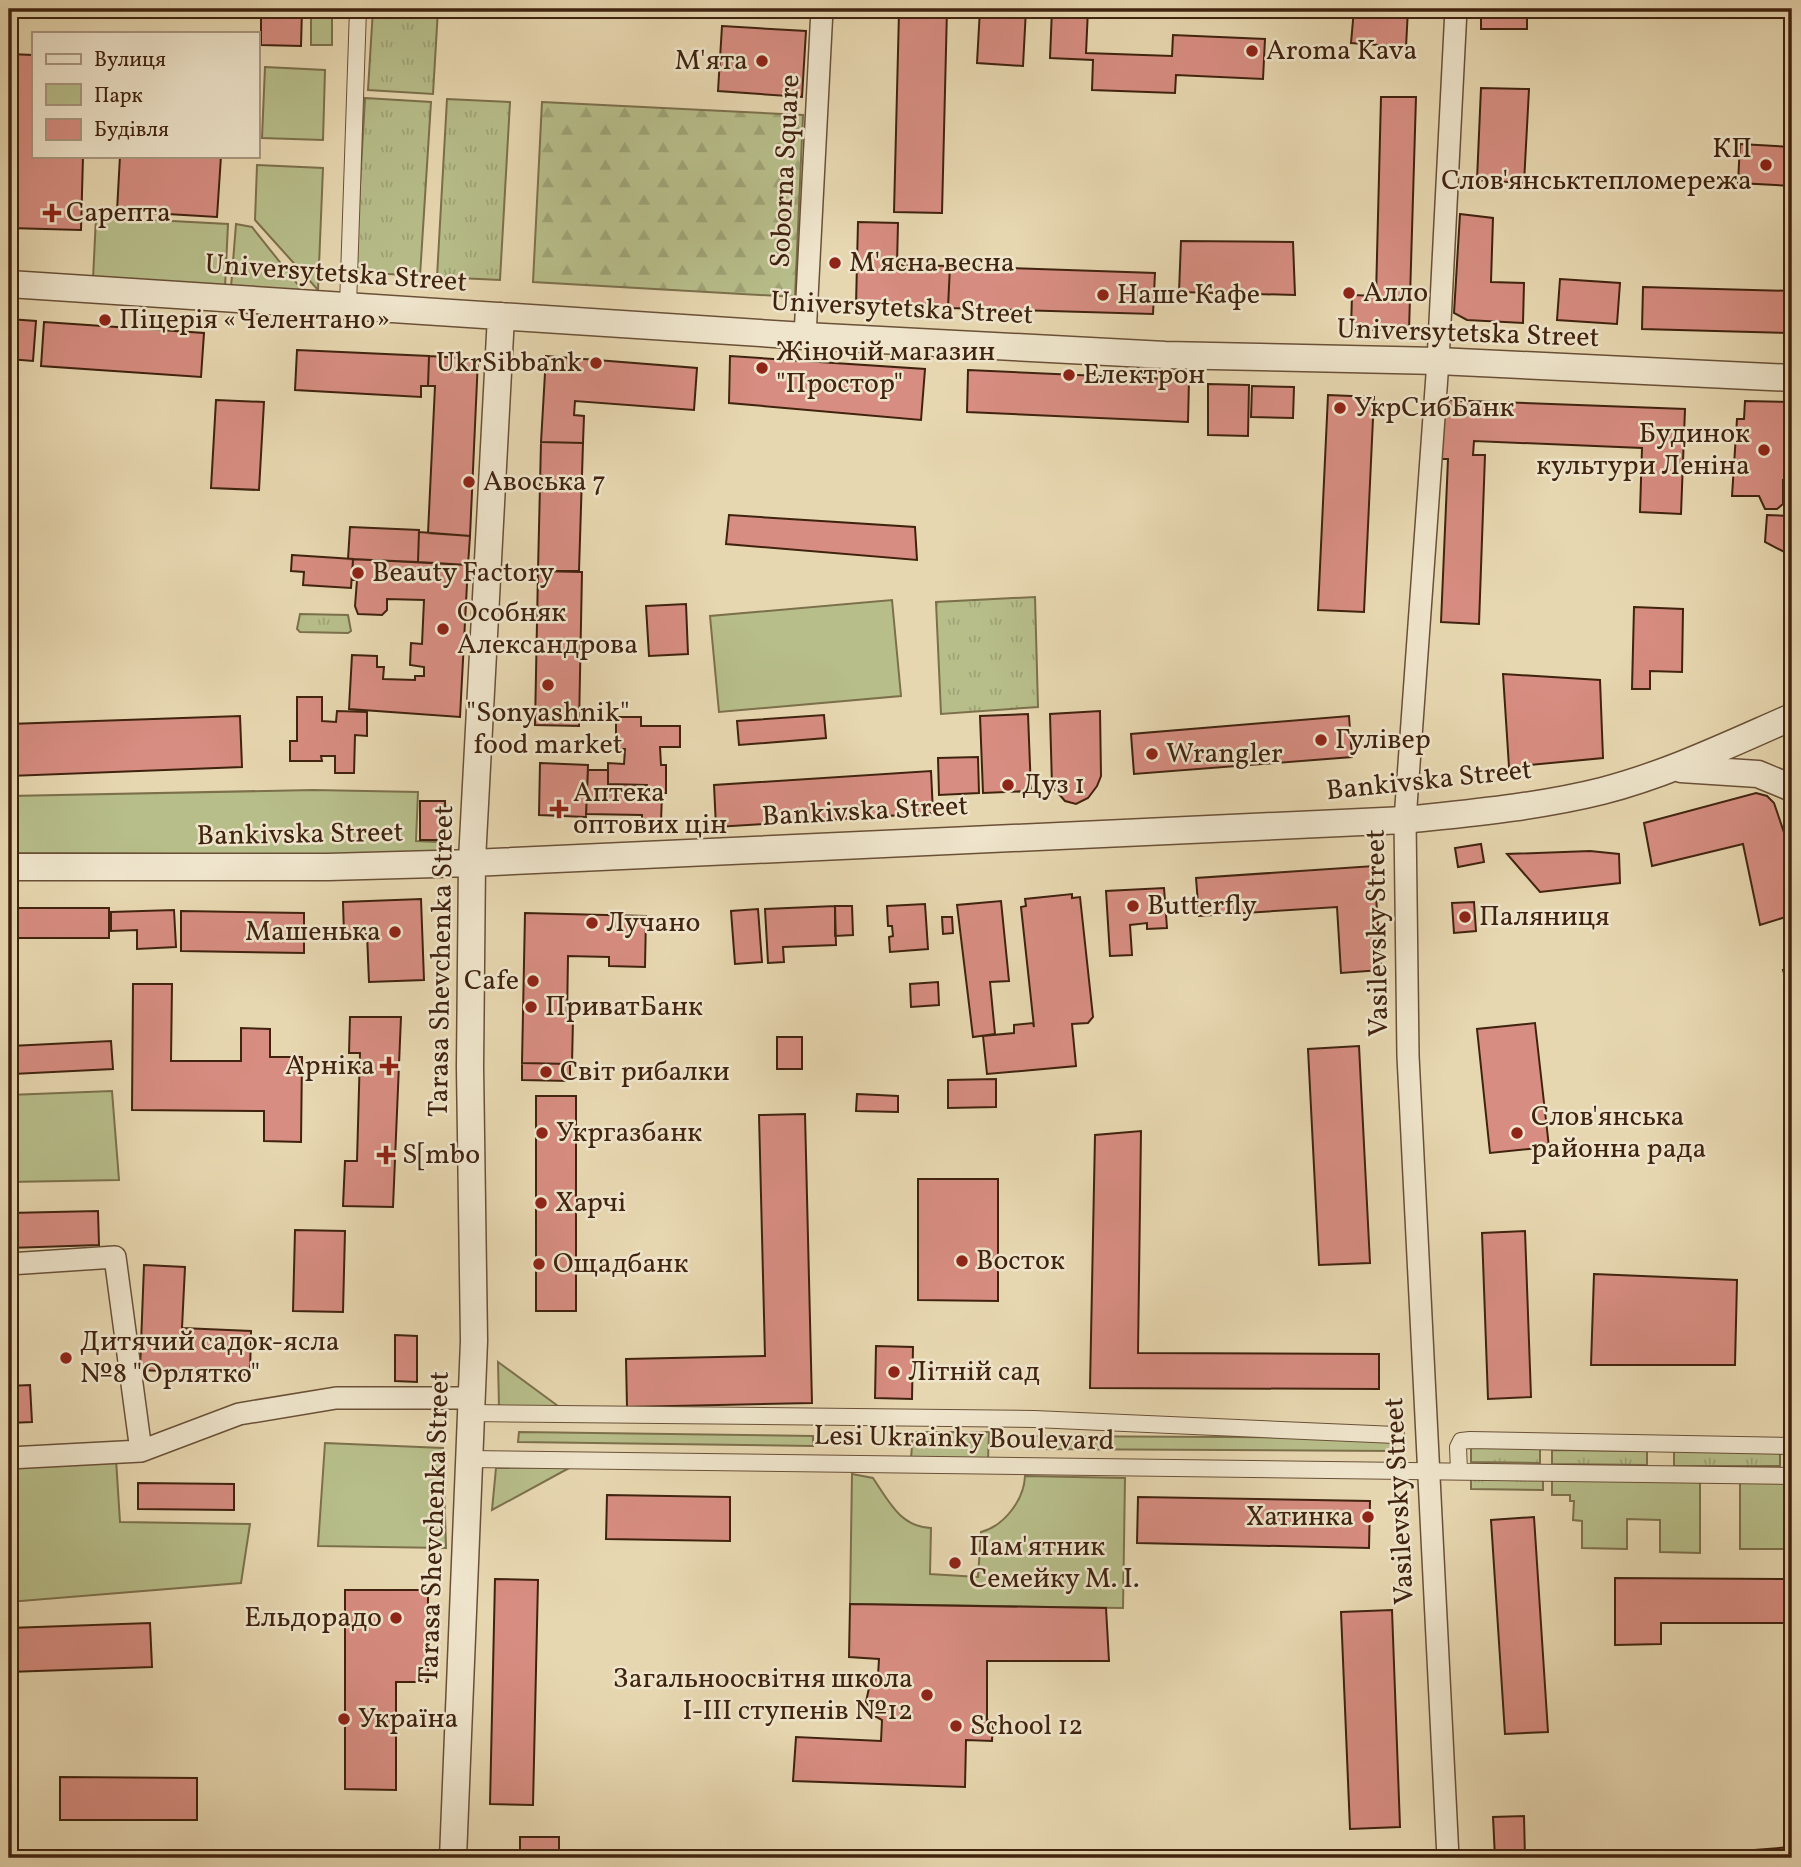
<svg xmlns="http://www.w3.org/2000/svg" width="1801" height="1867" viewBox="0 0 1801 1867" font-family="Vollkorn,serif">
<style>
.grass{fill:url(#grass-tufts);stroke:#7c704c;stroke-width:2}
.forest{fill:url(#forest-firs);stroke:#7c704c;stroke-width:2}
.park{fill:#b7be8a;stroke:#7c704c;stroke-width:2}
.building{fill:#d78d81;stroke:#40230f;stroke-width:2}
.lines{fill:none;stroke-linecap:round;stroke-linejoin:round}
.pedestrian-casing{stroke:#6a5037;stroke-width:18}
.minor-casing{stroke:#6a5037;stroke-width:24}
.tertiary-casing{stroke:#6a5037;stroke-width:29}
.pedestrian{stroke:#efe5cc;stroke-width:16}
.minor{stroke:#efe5cc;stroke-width:21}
.tertiary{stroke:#efe5cc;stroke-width:26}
.poi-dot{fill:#8f2418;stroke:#efe5cc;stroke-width:2.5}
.labels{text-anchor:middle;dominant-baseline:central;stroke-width:5;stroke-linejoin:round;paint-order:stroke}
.poi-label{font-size:28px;fill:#40230f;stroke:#efe5cc;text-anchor:start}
.street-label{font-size:28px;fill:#40230f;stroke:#efe5cc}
</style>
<defs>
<pattern id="grass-tufts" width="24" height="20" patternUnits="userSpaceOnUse" patternTransform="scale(1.75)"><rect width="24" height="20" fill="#b7be8a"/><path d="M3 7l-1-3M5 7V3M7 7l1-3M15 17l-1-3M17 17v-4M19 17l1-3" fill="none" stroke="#9ea376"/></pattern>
<pattern id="forest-firs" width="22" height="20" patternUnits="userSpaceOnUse" patternTransform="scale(1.75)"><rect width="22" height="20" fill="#b7be8a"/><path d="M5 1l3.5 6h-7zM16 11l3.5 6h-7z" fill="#9ea376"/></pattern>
</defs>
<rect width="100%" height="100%" fill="#e7d7b0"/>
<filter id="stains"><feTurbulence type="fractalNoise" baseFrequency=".00286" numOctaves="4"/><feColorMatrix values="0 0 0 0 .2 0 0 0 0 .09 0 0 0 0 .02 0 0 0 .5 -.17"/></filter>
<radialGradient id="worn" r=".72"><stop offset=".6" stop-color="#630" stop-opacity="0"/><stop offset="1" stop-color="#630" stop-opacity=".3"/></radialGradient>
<path class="grass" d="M373,9H438L433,94L368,90Z
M365,98L431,102L420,276L355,272Z
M447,99L510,102L500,280L437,277Z
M1035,597L1038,707L941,714L936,602Z
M300,614L348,615L351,631L348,633L300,632L297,629Z
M913,1432H989L988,1460L911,1459Z
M1471,1447L1540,1448V1463L1471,1462Z
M1552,1450L1647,1451V1465L1552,1464Z
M1674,1450H1780V1466H1674Z
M1471,1474L1543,1475V1490L1471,1489Z"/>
<path class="forest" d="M542,102L803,115L795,297L533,282Z"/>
<path class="park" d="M311,9H332V45H311Z
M265,67L325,70L323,140L262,138Z
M257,165L323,168L318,290L255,220Z
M96,217L228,224L225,288L93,279Z
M236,224L252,227L302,290L231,287Z
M892,600L901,696L719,712L710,616Z
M313,790L418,792L416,841L438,842L439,855L9,853V796Z
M112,1091L119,1180L9,1182V1095Z
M498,1362L558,1406L499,1407Z
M519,1432L813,1436V1446L518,1442Z
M1030,1436L1395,1438V1451L1030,1449Z
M325,1443L443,1448L446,1548L318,1546Z
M116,1459L120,1522L250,1524L241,1583L9,1602V1465Z
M571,1467L492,1510L496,1468Z
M1552,1473L1700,1474V1553L1660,1552V1520L1627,1519V1549L1582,1548V1521L1573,1520L1574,1501H1570V1495H1552Z
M852,1474L873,1478C889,1502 901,1527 931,1528L930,1574L978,1577L981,1532C1004,1526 1024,1500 1025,1476L1125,1478L1123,1608L850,1604Z
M1740,1475L1792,1476V1549H1740Z"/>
<path class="building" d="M261,9H302L301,46L261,45Z
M892,9H947L942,213L894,212L899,12H892Z
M980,9H1026L1023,66L977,63Z
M1052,9H1088L1086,53L1172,56L1173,35L1265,39L1263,79L1176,75L1175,93L1092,90L1093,60L1050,58Z
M1354,9H1408L1406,47L1351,43Z
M1481,9H1527V29H1481Z
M722,26L806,31L802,97L718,91Z
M9,54L33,55V156H83L81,230L9,228Z
M1481,88L1529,89L1524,183L1477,180Z
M1381,97H1416L1409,331L1351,329L1352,295L1376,296Z
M1740,144L1792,147V186L1738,183Z
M120,156H221L217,217L117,211Z
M1460,214L1493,218L1491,282L1524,283L1523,323L1467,320L1454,313Z
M858,222L898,223L897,265L950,266L948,308L856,305Z
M1181,241L1293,242L1295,295L1179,292Z
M950,266L1155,273L1153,314L948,308Z
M1560,279L1620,283L1617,324L1557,320Z
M1643,287L1792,291V333L1642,329Z
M9,319L36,321L33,361L9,359Z
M44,322L204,333L201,377L41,366Z
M297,350L429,356L428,386H421V397L295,390Z
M429,356L478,359L470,536L428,533L435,386H428Z
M546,356L697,368L694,410L575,401L574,415L584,416L583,443L541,442Z
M730,356L925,369L921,420L729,403Z
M968,370L1189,380L1188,422L967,412Z
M1208,384L1249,385L1248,436L1208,435Z
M1252,386L1294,387L1293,418L1251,417Z
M1328,395L1374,397L1364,612L1318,610Z
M216,400L264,402L259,490L211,488Z
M1443,400L1685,409L1681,514L1640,512L1642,448L1474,441L1473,455H1485L1479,624L1441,622L1448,459H1440Z
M1745,401L1792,402V481L1783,480V504L1777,509H1765L1759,496H1732L1737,419H1744Z
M541,442L583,443L579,571H538Z
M729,515L915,527L917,560L726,544Z
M1767,515L1792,516V556L1765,542Z
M350,527L419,530L418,562L348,559Z
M419,532L470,536L468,565L418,562Z
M292,555L353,559L351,588L303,585L304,572L291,571Z
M353,559L468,565L460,717L349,709L352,655L377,656V667H384L383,679L415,680V676H424V667L410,665L411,643L422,644L424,600L387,599V610L382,615L358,614L355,606L357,580H352Z
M538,571L582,572L579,726L535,725Z
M686,604L688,654L649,656L646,606Z
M1634,607L1683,609L1682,672L1650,671V689H1632Z
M1503,674L1600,680L1603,758L1509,767Z
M297,697H322V721L336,722L337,711L367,712V736L355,735L354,773H335V756H321L322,761H290V741H297Z
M1100,711L1101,776L1097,786L1088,798L1076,804L1065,801L1052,786L1050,714Z
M1028,714L1031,791L983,793L980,716Z
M824,715L826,738L739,745L737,721Z
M240,716L242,767L10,776L9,724Z
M1349,716L1352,757L1134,774L1131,734Z
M616,717H641V726H680V747H660L661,765H666V793H647V785L608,784V763L624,764L625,749H616Z
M978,757L979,793L939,795L938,758Z
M540,763L588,765L586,817L539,815Z
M588,770H608V784L647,785V793H662L661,822H642V815L586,814Z
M931,771L933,813L716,827L714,785Z
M1756,793L1767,796L1774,803L1792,856V915L1760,925L1743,844L1652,866L1644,823Z
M420,801H445L446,840H420Z
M1481,844L1484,862L1458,867L1455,848Z
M1590,851L1619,854L1620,883L1540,892L1507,854Z
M1374,866L1381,970L1341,973L1337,907L1199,916L1196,878Z
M1164,888L1167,928L1147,929V923L1130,925L1132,955L1110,956L1106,891Z
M1072,894V898L1080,897L1093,1017L1088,1023L1072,1024L1076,1066L987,1074L983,1036L1014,1033V1025L1033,1023L1034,1027L1021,907L1026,906L1025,899Z
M421,899L424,980L369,982L367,934L344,935L343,902Z
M1001,901L1009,981L990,982L995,1034L973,1037L957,905Z
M1474,902L1476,931L1454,933L1452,903Z
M925,904L928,949L890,952L889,937L893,936L892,926H888L887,906Z
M835,906L836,945L783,947L784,962L768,963L765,909Z
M835,906H852L853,935L835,936Z
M9,908H109V938H9Z
M758,909L762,962L735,964L731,911Z
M174,910L176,947L137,949V930L111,931V912Z
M181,911L304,913V953L181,951Z
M525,913L646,916L645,967L609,966V957L568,956L567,1019H573L572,1064L522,1063Z
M942,917H952L953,933L943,934Z
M1792,967V1000L1783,970Z
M938,982L939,1005L911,1007L910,984Z
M133,984H172L171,1061H241V1028L270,1029V1057H302L301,1142L264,1141V1111L132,1110Z
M350,1017H401L393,1207L343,1206L345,1161H357L360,1053H349Z
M1535,1023L1549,1147L1490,1153L1477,1029Z
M777,1037H802V1069H777Z
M111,1041L113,1069L13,1074L11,1046Z
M1359,1046L1370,1263L1319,1265L1308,1049Z
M522,1063L570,1064V1081L522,1080Z
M996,1079V1107L948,1108V1080Z
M857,1094L898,1096V1112L856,1111Z
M536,1096H576V1311H536Z
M805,1114L812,1403L627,1407L626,1359L765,1356L759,1115Z
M1141,1131L1138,1353L1379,1354V1389L1090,1388L1095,1135Z
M918,1179H998V1301L918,1300Z
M98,1211L99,1245L9,1248V1213Z
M295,1230L345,1231L343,1312L293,1311Z
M1525,1231L1531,1397L1488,1399L1482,1233Z
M144,1265L185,1267L182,1328L251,1331L250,1375L140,1370Z
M1594,1274L1737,1280L1735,1365H1591Z
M395,1335L417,1336V1382L395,1381Z
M876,1346L913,1347L912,1399L875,1398Z
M30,1385L32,1422L9,1423V1386Z
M138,1483L234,1484V1510L138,1509Z
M607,1495L730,1497V1541L606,1539Z
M1138,1497L1370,1501L1369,1548L1137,1543Z
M1534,1517L1548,1732L1505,1734L1491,1520Z
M1615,1578L1792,1579V1646H1785V1623H1661V1644L1615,1645Z
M495,1579L538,1580L533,1805L490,1804Z
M345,1590H428V1682H396V1790L345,1789Z
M850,1604L1106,1608L1109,1661H987V1720L993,1721L992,1741L966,1740L965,1787L793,1781L796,1737L881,1741L882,1720L871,1714L866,1702L869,1688L878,1676L879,1659L849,1657Z
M1392,1610L1400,1827L1350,1829L1341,1612Z
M150,1623L152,1667L9,1672V1628Z
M60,1777L197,1778V1820H60Z
M9,1809H12L11,1858H9Z
M1524,1816L1525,1858H1495L1493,1817Z
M520,1837H559V1858H520Z
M1792,1847V1858H1649Z"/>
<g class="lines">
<g class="pedestrian-casing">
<path id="pedestrian" d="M348,306L358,9
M471,1413L1034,1419L1396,1435
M469,1459L1792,1476
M1459,1470L1458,1447L1461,1441L1470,1440L1792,1446"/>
</g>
<g class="minor-casing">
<path id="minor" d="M805,336L822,9
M9,1264L115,1257L141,1451L239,1414L336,1398H471
M9,1458L141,1451
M1448,1858L1408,1056L1405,820L1438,361L1456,9"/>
</g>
<g class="tertiary-casing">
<path id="tertiary" d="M9,284L805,336L1165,355L1438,361L1792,378
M1681,769L1758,774L1792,788
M9,867H328L472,863L1405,820C1470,813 1538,807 1602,791C1668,774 1730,744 1792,717
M453,1858L474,1341L470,1067L472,860L501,316"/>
</g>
<use href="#pedestrian" class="pedestrian"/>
<use href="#minor" class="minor"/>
<use href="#tertiary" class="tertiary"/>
</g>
<g class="poi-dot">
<circle cx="1252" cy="51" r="7"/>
<circle cx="762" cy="61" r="7"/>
<circle cx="1766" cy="165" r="7"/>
<path d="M48.5 202.5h7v7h7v7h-7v7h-7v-7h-7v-7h7z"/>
<circle cx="835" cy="263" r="7"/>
<circle cx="1349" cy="293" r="7"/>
<circle cx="1103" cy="295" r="7"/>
<circle cx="105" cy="320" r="7"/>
<circle cx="596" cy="363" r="7"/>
<circle cx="762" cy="368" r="7"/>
<circle cx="1069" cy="375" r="7"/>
<circle cx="1340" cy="408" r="7"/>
<circle cx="1764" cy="450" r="7"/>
<circle cx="469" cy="482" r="7"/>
<circle cx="358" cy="573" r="7"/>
<circle cx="443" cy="629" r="7"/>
<circle cx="548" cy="685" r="7"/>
<circle cx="1321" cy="740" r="7"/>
<circle cx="1152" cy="754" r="7"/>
<circle cx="1008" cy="785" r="7"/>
<path d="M555.5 798.5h7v7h7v7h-7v7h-7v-7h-7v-7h7z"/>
<circle cx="1133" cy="906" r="7"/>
<circle cx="1465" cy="917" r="7"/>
<circle cx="592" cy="923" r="7"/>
<circle cx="395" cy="932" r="7"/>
<circle cx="533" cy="981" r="7"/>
<circle cx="531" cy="1007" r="7"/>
<path d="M385.5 1055.5h7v7h7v7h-7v7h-7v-7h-7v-7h7z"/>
<circle cx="546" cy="1072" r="7"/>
<circle cx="542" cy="1133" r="7"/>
<circle cx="1517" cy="1133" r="7"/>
<path d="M382.5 1144.5h7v7h7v7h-7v7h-7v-7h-7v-7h7z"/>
<circle cx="541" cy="1203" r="7"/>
<circle cx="962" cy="1261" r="7"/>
<circle cx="539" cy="1264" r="7"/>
<circle cx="66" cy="1358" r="7"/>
<circle cx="894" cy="1372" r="7"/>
<circle cx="1368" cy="1517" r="7"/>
<circle cx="955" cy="1563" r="7"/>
<circle cx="396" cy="1618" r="7"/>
<circle cx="927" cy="1695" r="7"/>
<circle cx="344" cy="1719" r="7"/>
<circle cx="956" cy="1726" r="7"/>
</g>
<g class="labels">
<g class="poi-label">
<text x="1266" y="51">Aroma Kava</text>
<text x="748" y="61" text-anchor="end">М'ята</text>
<text x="1752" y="149" text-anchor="end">КП<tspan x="1752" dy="32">Слов'янськтепломережа</tspan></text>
<text x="66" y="213">Сарепта</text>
<text x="849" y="263">М'ясна весна</text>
<text x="1363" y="293">Алло</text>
<text x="1117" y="295">Наше Кафе</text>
<text x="119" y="320">Піцерія «Челентано»</text>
<text x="776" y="352">Жіночій магазин<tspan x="776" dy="32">"Простор"</tspan></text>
<text x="582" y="363" text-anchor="end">UkrSibbank</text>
<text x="1083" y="375">Електрон</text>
<text x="1354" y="408">УкрСибБанк</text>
<text x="1750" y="434" text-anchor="end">Будинок<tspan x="1750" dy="32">культури Леніна</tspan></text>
<text x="483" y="482">Авоська 7</text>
<text x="372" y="573">Beauty Factory</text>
<text x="457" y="613">Особняк<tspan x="457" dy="32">Александрова</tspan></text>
<text x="548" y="713" text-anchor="middle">"Sonyashnik"<tspan x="548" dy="32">food market</tspan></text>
<text x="1335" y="740">Гулівер</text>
<text x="1166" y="754">Wrangler</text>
<text x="1022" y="785">Дуз 1</text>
<text x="573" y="793">Аптека<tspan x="573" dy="32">оптових цін</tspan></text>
<text x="1147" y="906">Butterfly</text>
<text x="1479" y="917">Паляниця</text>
<text x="606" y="923">Лучано</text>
<text x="381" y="932" text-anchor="end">Машенька</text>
<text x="519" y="981" text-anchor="end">Cafe</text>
<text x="545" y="1007">ПриватБанк</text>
<text x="375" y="1066" text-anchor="end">Арніка</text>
<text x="560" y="1072">Світ рибалки</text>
<text x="1531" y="1117">Слов'янська<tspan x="1531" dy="32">районна рада</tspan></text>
<text x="556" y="1133">Укргазбанк</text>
<text x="402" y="1155">S[mbo</text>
<text x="555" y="1203">Харчі</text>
<text x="976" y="1261">Восток</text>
<text x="553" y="1264">Ощадбанк</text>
<text x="80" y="1342">Дитячий садок-ясла<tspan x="80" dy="32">№8 "Орлятко"</tspan></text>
<text x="908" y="1372">Літній сад</text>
<text x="1354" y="1517" text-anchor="end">Хатинка</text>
<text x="969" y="1547">Пам'ятник<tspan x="969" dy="32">Семейку М. І.</tspan></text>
<text x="382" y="1618" text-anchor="end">Ельдорадо</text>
<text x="913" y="1679" text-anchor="end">Загальноосвітня школа<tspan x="913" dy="32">І-ІІІ ступенів №12</tspan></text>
<text x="358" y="1719">Україна</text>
<text x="970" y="1726">School 12</text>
</g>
<g class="street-label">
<text transform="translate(786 171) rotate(-87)">Soborna Square</text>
<text transform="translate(336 274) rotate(4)">Universytetska Street</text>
<text transform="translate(902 309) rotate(3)">Universytetska Street</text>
<text transform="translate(1468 334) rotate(2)">Universytetska Street</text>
<text transform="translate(1429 781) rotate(-6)">Bankivska Street</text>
<text transform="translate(865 812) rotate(-3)">Bankivska Street</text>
<text transform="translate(300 835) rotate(-1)">Bankivska Street</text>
<text transform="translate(1378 933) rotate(-91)">Vasilevsky Street</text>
<text transform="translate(442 961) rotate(-89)">Tarasa Shevchenka Street</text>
<text transform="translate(964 1439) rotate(1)">Lesi Ukrainky Boulevard</text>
<text transform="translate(1400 1501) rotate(-93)">Vasilevsky Street</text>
<text transform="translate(435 1527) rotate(-88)">Tarasa Shevchenka Street</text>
</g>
</g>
<rect width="1801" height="1867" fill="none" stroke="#e7d7b0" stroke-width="35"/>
<rect x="10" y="10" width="1780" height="1846" fill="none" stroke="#40230f" stroke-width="3.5"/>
<rect x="18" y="18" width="1766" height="1832" fill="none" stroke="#40230f" stroke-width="2"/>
<rect x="32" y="32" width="228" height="126" fill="#efe5cc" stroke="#a99780" stroke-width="2"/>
<rect x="46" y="54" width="35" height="10" fill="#efe5cc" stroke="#a99780" stroke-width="2"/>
<text x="94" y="66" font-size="21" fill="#40230f">Вулиця</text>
<rect x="46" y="84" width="35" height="21" fill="#b7be8a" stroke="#a99780" stroke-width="2"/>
<text x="94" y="102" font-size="21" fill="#40230f">Парк</text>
<rect x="46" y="119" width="35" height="21" fill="#d78d81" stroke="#a99780" stroke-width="2"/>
<text x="94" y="136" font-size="21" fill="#40230f">Будівля</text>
<rect width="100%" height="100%" filter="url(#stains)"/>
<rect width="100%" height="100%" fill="url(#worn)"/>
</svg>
